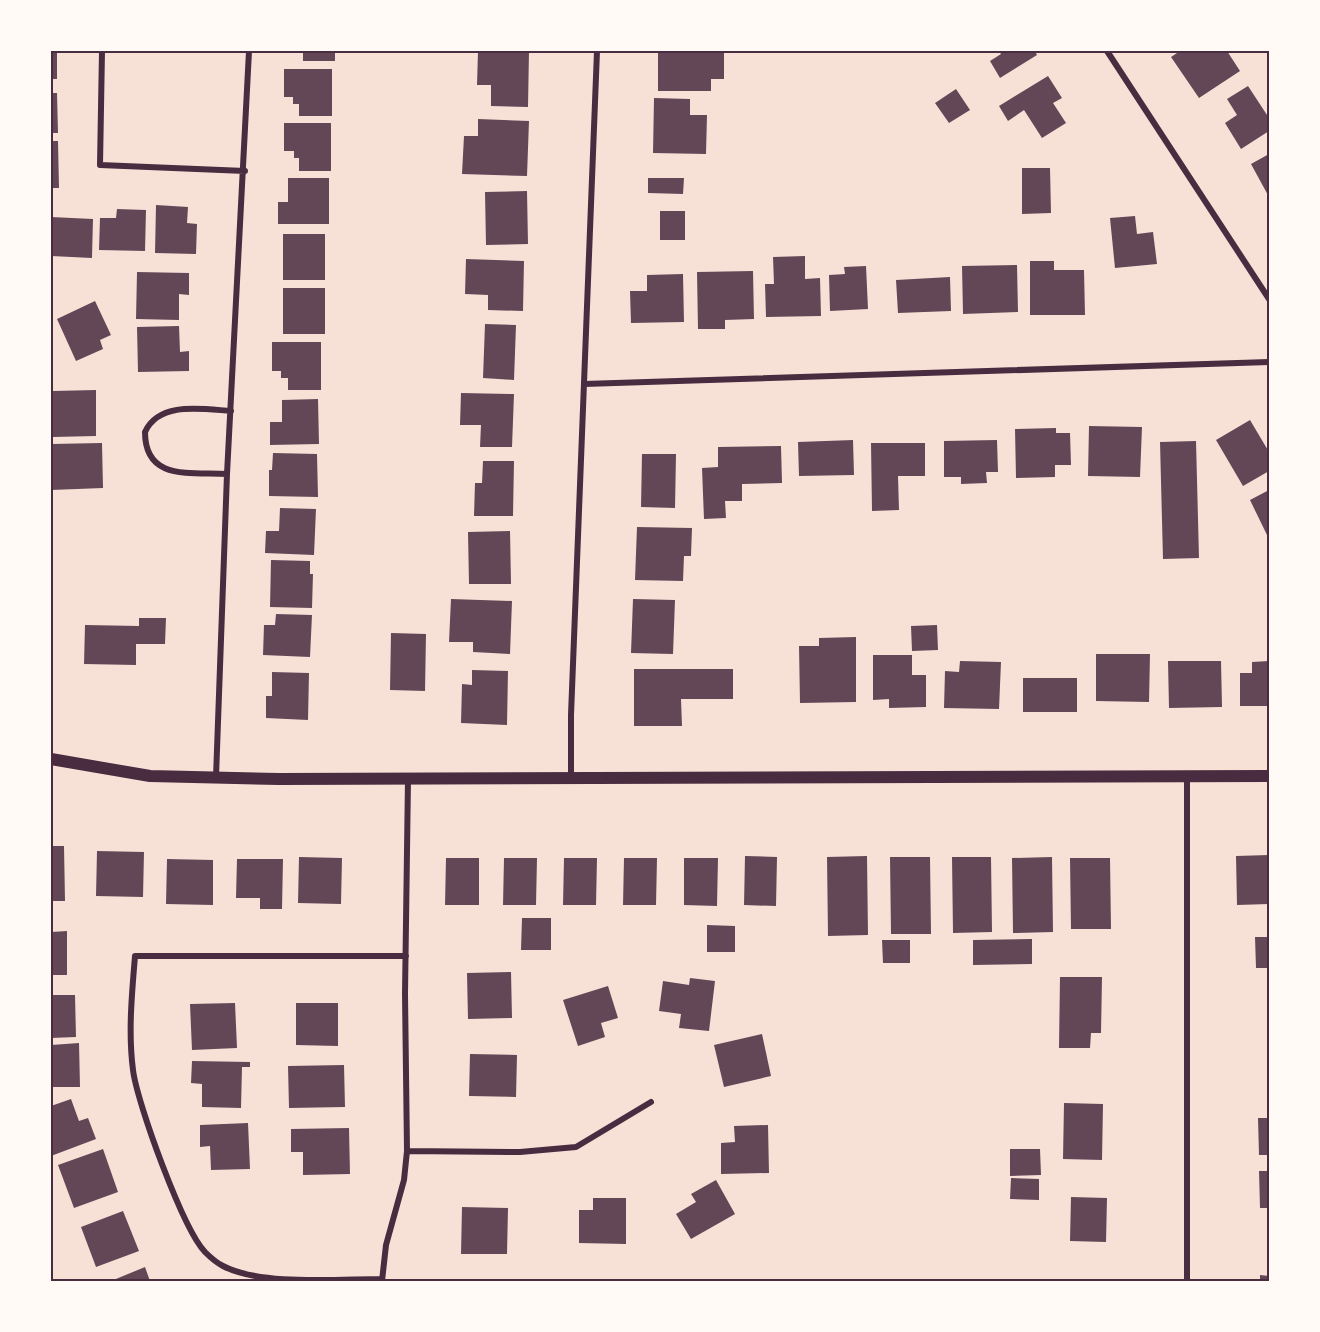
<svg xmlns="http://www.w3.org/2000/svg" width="1320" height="1332" viewBox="0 0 1320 1332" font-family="Commissioner,sans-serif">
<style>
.building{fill:#644757}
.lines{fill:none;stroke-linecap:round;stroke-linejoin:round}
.path{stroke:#4a2c40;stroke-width:4}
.minor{stroke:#4a2c40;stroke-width:6}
.secondary{stroke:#4a2c40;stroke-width:12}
.neatline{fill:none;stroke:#4a2c40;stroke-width:2}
</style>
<rect width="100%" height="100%" fill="#f7e1d7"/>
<path class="building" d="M51,51H57V79H51Z
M303,51H335V61H303Z
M478,51H529L528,107L491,106V85H477Z
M658,51H724V79H711V91H658Z
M999,51H1035L1037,55L1000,78L990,61L1001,54Z
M1180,51H1227L1240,71L1199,98L1171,57Z
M284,69H332V116H299V104H293V97H284Z
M1048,76L1062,98L1053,103L1066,123L1042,138L1024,110L1008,121L999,106Z
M1248,86L1269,118V131L1241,149L1225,123L1237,115L1227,99Z
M956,89L970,110L949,123L935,103Z
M51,93H57L58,133H51Z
M654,98L690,99V115H707L706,154L653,153Z
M478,119L529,121L527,176L462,174L464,136H478Z
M284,123H331V171H299V158H294V151H284Z
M51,141H58L59,188H51Z
M1269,154V197L1251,164Z
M1022,168H1050L1051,213L1022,214Z
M288,178H329V224H278V202H288Z
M648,178H684L683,194L648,193Z
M527,191L528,244L486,245L485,192Z
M156,205L188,207L187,223L197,224L196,254L155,253Z
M117,209L146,210L145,251L99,250L100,218H116Z
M660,211H685V240H660Z
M1135,216L1137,234L1153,232L1157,264L1115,268L1110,218Z
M51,217L93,219L92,258L51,256Z
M283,234H325V280H283Z
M805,256V279L820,278L821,316L766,317L765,284H774L773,257Z
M466,259L524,261L523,311L488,310V295L465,294Z
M1030,261H1054V270H1084L1085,315H1030Z
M1017,265L1018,312L963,314L962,266Z
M866,266L868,309L830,311L829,275L845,274L844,267Z
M753,271L754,319L725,320V329H698L697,272Z
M137,272L189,273V295L179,294V320L136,319Z
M683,274L684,322L631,323L630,291H647V275Z
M950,277L951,311L898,313L896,280Z
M283,288H325V334H283Z
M95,301L111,335L100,340L103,349L76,361L57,319Z
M485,324L516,325L514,380L483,378Z
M179,326L180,352L189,351V371L138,372L137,327Z
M272,342H321V390H288V378H281V371H272Z
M96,390V436L53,437V391Z
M461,393L514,394L512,447H480L481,425H460Z
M318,399L319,444L270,445V422H282V400Z
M1250,420L1269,452V471L1243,486L1216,440Z
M1089,426L1142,427L1140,477L1088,476Z
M1056,428V433H1070L1071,465H1055V477L1016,478L1015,429Z
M853,440L854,475L799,476L798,442Z
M997,440L998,472H986L987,483L961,484V477H944V441Z
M1196,441L1199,558L1163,559L1160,442Z
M102,443L103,488L51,490V444Z
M871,443H925V476H898L899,510L872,511Z
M781,446L782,483L742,484V501H725L726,518L704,519L702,468L718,467V447Z
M273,453L317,454L318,497L269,496V470H272Z
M642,454H676L675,508L641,507Z
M483,461H514L513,516H474L475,483H482Z
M1269,490V534L1267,535L1250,500Z
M280,508L316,509L314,555L265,553L266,531H279Z
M637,527L692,528L691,556H684L683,581L635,580Z
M510,531L511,584H469L468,532Z
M271,560L310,561V574H313L312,608L270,607Z
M451,599L512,601L510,654L473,652V642H449Z
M633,599L675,600L673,654L631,653Z
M276,614L312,615L310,657L263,655L264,625H275Z
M139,618H166L165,644H136V665L84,664L85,625L139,626Z
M937,625L938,650L912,651L911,626Z
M391,633L426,634L425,691L390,690Z
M856,637V702L800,703L799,646H819V638Z
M1096,654H1150L1149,702L1096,701Z
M873,655H912V675H926V707L889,708V699L873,700Z
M960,661L1001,662L999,709L944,708L945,671L959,672Z
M1168,661H1221L1222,707L1169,708Z
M1269,661V706H1240V673H1252V662Z
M634,669H733V699H681L682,726H634Z
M472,670L508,671L507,725L461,723L462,684L472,685Z
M272,672L309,673L308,720L266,718V696H272Z
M1023,678H1077V712H1023Z
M51,846H64L65,901H51Z
M97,851L144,852L143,897L96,896Z
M1269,855V904L1237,905L1236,856Z
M745,856L777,857L776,906L744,905Z
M867,856L868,935L828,936L827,857Z
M299,857L342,858L341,904L298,903Z
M890,857H930L931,934H891Z
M952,857H991L992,932L953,933Z
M1052,857L1053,932L1013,933L1012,858Z
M446,858H479V905H445Z
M504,858H537L536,905H503Z
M564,858H597L596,905H563Z
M624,858H657L656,905H623Z
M684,858H718L717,906L684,905Z
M1070,858H1110L1111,929H1071Z
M167,859L213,860V905L166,904Z
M237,859H283L282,909H260V898H236Z
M522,918H551V950H521Z
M707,925L735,926V952H707Z
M67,931V975H51V932Z
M1255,937H1269V968H1256Z
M1032,939V964L973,965V940Z
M882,940H910V963H883Z
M511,972L512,1018L468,1019L467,973Z
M1060,977H1102L1101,1033H1091L1090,1048H1059Z
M690,978L715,981L709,1031L679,1028L681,1014L659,1011L663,981L689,985Z
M608,986L618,1018L601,1023L605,1037L578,1046L563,1000Z
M51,995H75L76,1037L51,1038Z
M235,1003L237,1048L192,1050L190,1004Z
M296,1003H338V1046L296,1045Z
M762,1034L771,1076L724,1087L714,1045Z
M79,1043L80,1087H51V1045Z
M470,1054L517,1055L516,1097L469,1096Z
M192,1061L250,1062V1067H242L241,1108L202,1107V1084L191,1083Z
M344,1065L345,1107L289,1108L288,1066Z
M71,1099L79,1121L88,1118L96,1139L51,1156V1106Z
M1064,1103L1103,1104L1102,1160L1063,1159Z
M1258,1118H1269V1155H1259Z
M248,1123L250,1169L211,1170L210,1146L200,1147V1125Z
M768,1125L769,1173L721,1174V1143L735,1142L734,1126Z
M349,1128L350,1174L303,1175V1152H291V1129Z
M103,1149L118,1192L74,1208L58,1165Z
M1010,1149H1040L1041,1175L1010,1176Z
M1259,1171H1269V1208H1260Z
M1011,1178L1039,1179V1200L1010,1199Z
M716,1180L735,1214L691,1239L676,1214L696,1202L691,1194Z
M1071,1197L1107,1198L1106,1242L1070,1241Z
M593,1198H626V1244L579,1243V1210H593Z
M462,1207L508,1208L507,1254H461Z
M123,1211L139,1251L96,1267L81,1227Z
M145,1267L150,1281H111Z
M1260,1275L1269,1276V1281H1260Z"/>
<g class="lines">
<path class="path" d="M51,1280V1281"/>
<path class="minor" d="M102,51L100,165L245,171
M1107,51L1269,299
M584,384L1269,362
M227,474C190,472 145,481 145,432C159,401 202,409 231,411
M1187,776V1281
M216,777L227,474L249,51
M571,778V715L597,51
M407,1151L520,1152L576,1147L651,1102
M382,1279C338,1279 261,1286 223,1266C217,1263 210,1257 205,1252C183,1229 137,1103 133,1070C128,1032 132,993 135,956H406
M382,1281L386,1245L404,1180L407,1151L405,994L408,779"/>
<path class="secondary" d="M51,759L150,776L279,779L1269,776"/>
</g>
<rect width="1320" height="1332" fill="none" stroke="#fffaf5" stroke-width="105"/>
<rect x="52" y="52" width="1216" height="1228" class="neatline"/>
</svg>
